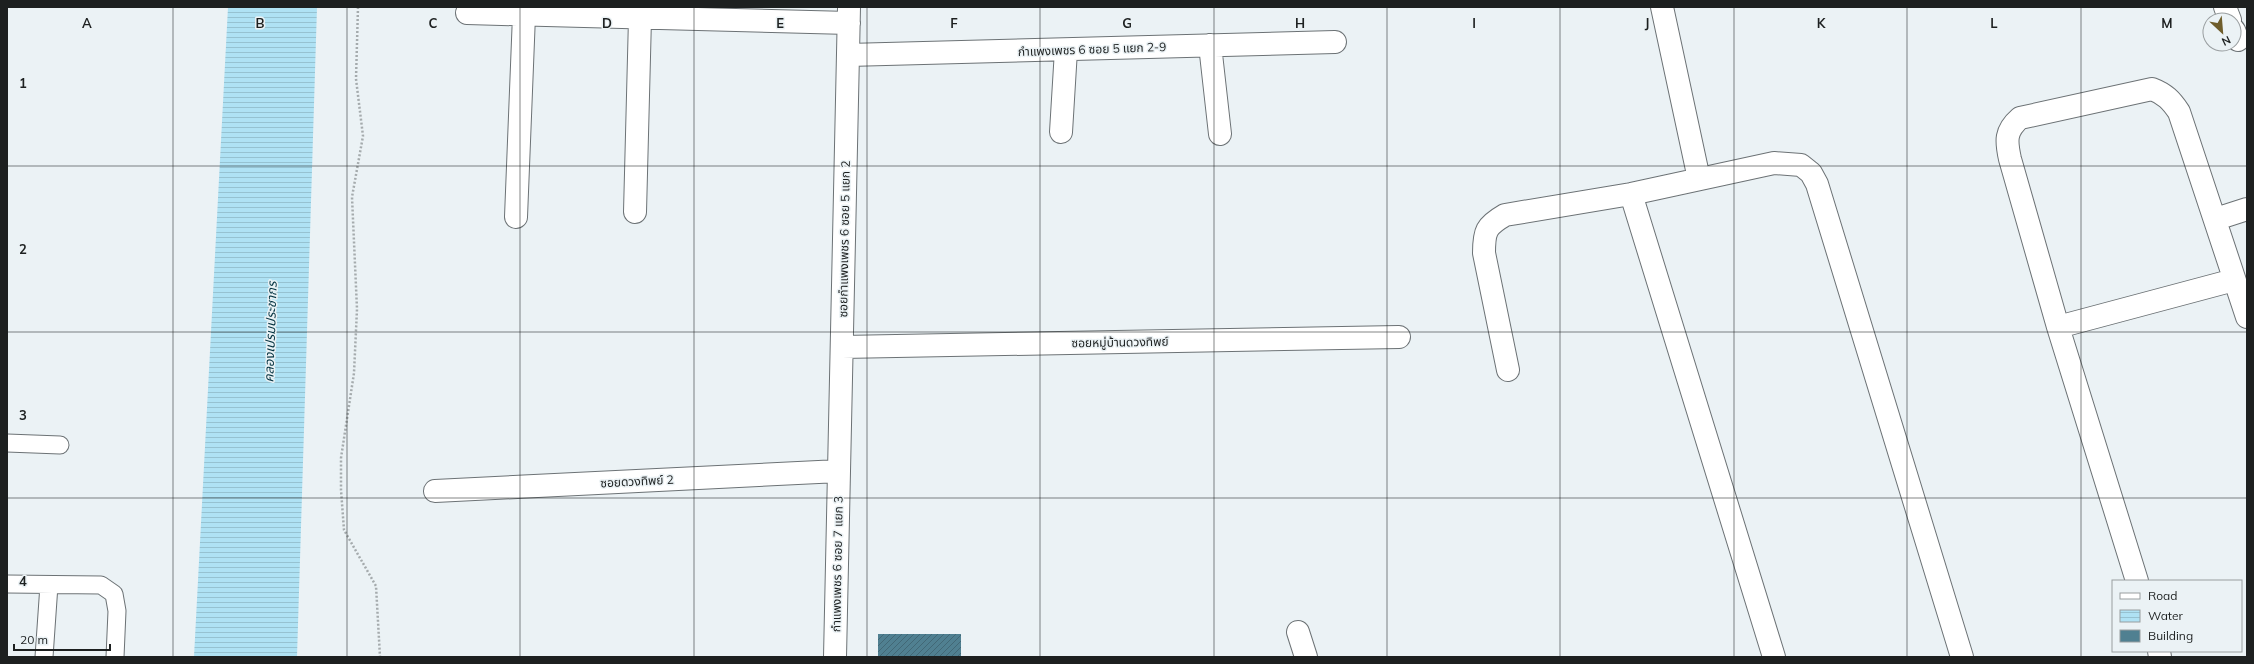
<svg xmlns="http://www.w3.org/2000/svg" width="2254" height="664" viewBox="0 0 2254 664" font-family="Mulish,'Noto Sans Thai',sans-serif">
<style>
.water{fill:url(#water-rules)}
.building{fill:url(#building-hatch)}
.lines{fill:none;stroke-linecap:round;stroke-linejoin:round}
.service-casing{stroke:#6c7275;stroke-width:19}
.minor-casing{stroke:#6c7275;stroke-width:24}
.path{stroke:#a5abad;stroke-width:2.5;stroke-dasharray:2 2;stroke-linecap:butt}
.service{stroke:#fff;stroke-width:17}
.minor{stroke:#fff;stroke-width:22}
.grid{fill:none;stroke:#1d2020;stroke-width:1;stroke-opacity:0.55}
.labels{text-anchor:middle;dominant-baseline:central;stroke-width:3;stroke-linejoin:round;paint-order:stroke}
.street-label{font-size:12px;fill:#1d2020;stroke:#ebf2f5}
.water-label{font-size:13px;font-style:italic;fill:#053442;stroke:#ebf2f5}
.grid-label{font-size:13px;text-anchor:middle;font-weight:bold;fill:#1d2020;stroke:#ebf2f5;stroke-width:3;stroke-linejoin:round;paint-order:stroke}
</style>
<defs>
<pattern id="water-rules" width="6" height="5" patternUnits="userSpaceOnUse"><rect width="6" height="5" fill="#afe2f4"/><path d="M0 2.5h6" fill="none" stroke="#96c2d1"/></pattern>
<pattern id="building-hatch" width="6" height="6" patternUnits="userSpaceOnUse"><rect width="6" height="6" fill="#508091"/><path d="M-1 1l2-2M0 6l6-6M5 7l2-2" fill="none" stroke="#426876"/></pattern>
</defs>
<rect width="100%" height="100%" fill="#ebf2f5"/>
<path class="water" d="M228,7H317L297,657H194Z"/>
<path class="building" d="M878,634H961V657H878Z"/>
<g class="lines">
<g class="service-casing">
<path id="service" d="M7,443L60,445
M7,584L101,585L114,594L117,611L115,657
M44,657L49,585"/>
</g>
<g class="minor-casing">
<path id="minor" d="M1662,7L1699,179
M2225,7L2230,20
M467,13L849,23
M2234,30L2238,40
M1210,45L1220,134
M848,55L1335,42
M1061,132L1066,50
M1631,194L1774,657
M635,212L640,18
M516,217L524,15
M2216,219L2247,209
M2058,327L2234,280
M842,347L1399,337
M1508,370L1484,253C1484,231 1486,226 1505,215L1631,194L1774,163L1801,165L1811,173L1817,184L1962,657
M435,491L839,471
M2137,581L2058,327L2010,159C2006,141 2005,131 2020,118L2152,89C2165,94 2171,100 2179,112L2247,317
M1298,632L1306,657
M2159,651L2160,657
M835,657L849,7"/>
</g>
<path class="path" d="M358,7L356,79L363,136L352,197L357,309L354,373L341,458V490L344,530L376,586L380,657"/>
<use href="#service" class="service"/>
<use href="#minor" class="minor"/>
</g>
<path class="grid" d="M173,7V657M347,7V657M520,7V657M694,7V657M867,7V657M1040,7V657M1214,7V657M1387,7V657M1560,7V657M1734,7V657M1907,7V657M2081,7V657M7,166H2247M7,332H2247M7,498H2247"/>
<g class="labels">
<g class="street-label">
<text transform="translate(1092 49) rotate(-2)">กำแพงเพชร 6 ซอย 5 แยก 2-9</text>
<text transform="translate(844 239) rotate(-89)">ซอยกำแพงเพชร 6 ซอย 5 แยก 2</text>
<text transform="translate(1120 342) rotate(-1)">ซอยหมู่บ้านดวงทิพย์</text>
<text transform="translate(637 481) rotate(-3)">ซอยดวงทิพย์ 2</text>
<text transform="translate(837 564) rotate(-89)">กำแพงเพชร 6 ซอย 7 แยก 3</text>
</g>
<g class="water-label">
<text transform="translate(270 332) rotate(-88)">คลองเปรมประชากร</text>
</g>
</g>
<g class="grid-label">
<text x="87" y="28">A</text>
<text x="260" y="28">B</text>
<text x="433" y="28">C</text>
<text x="607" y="28">D</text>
<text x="780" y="28">E</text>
<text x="954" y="28">F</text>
<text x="1127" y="28">G</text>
<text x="1300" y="28">H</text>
<text x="1474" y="28">I</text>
<text x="1647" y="28">J</text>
<text x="1821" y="28">K</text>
<text x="1994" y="28">L</text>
<text x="2167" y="28">M</text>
<text x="23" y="88">1</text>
<text x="23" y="254">2</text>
<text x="23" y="420">3</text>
<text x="23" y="586">4</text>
</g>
<rect width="2254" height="664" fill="none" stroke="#1d2020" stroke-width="16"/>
<rect x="2112" y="580" width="130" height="72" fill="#ebf2f5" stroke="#999ea0"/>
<rect x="2120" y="593" width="20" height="6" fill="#ffffff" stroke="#999ea0"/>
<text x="2148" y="600" font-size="12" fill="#1d2020">Road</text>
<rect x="2120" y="610" width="20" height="12" fill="url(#water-rules)" stroke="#999ea0"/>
<text x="2148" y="620" font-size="12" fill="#1d2020">Water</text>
<rect x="2120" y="630" width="20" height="12" fill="#508091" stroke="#999ea0"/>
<text x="2148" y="640" font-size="12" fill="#1d2020">Building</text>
<g transform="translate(2222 32) rotate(154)"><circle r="19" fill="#ebf2f5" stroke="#999ea0"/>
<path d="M0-3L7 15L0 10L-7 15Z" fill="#6f5d2b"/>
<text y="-6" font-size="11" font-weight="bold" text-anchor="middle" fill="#1d2020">N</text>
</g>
<path d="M14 644v6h96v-6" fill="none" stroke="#1d2020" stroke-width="2"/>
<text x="20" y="644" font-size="12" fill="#1d2020" stroke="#ebf2f5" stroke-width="3" paint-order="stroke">20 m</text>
</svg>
